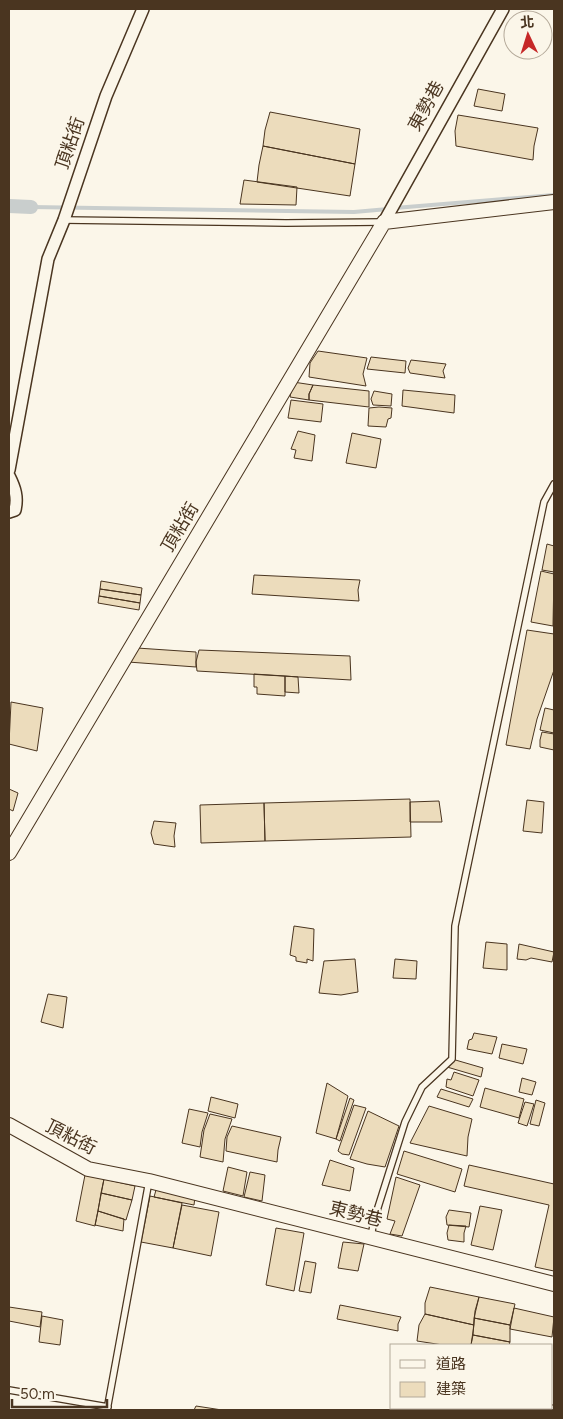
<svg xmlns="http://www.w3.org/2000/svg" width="563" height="1419" viewBox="0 0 563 1419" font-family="Figtree,'Noto Sans TC',sans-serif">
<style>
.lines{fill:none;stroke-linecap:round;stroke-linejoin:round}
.stream{stroke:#c9cecd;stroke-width:4}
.canal{stroke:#c9cecd;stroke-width:14}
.building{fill:#ecdcbc;stroke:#4a3520}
.service-casing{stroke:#4a3520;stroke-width:8}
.minor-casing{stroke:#4a3520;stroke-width:14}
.tertiary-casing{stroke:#4a3520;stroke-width:16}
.service{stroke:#fbf6e9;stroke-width:5.5}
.minor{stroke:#fbf6e9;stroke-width:11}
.tertiary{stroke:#fbf6e9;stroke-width:14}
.labels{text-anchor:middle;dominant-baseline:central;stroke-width:4;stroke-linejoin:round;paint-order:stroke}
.street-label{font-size:18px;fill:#4a3520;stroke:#fbf6e9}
</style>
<rect width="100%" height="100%" fill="#fbf6e9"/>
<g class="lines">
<path class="stream" d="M31,207L354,212L388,209
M395,208L554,195"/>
<path class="canal" d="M9,206L31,207"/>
</g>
<path class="building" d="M478,89L505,94L502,111L474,106Z
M270,112L360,129L355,164L263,146L265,130Z
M458,115L538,128L534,146L533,160L456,146L455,131Z
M263,146L355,164L350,196L257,182L259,165Z
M244,180L297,187L296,205L240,204Z
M318,351L367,358L363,374L366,386L309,377L310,363Z
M371,357L406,361L405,373L367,369Z
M411,360L446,364L443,371L445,378L410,373L408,368Z
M293,382L313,385L309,394V400L290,397Z
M313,385L369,391V407L309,400V394Z
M403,390L455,395L454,413L402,406Z
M374,391L392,394L391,406L373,405L371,399Z
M291,400L323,404L321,422L288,418Z
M379,407L392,408L391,418L388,419L386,427L368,426L369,408Z
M298,431L315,435L312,461L294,458L296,450L291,449Z
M352,433L381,439L376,468L346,463Z
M547,544L554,546V572L542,570Z
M541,571L554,574L553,626L531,622Z
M254,575L360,580L358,590L359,601L252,594Z
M101,581L142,588L141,595L100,589Z
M100,589L141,595L140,603L99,596Z
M99,596L140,603L139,610L98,603Z
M527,630L554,634V670L537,719L530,749L506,745Z
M137,648L196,652V667L128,662Z
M199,650L350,656L351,680L197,671L196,662Z
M254,674L285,676V696L257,694V687H254Z
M285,676L298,677L299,693L285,692Z
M11,702L43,708L37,751L9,744Z
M545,708L554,710V733L540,730Z
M542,732L554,734V750L540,747V740Z
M9,789L18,793L13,811L9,809Z
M410,799L411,837L265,841L264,803Z
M527,800L544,802L542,833L523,831Z
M439,801L442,822H410V802Z
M264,803L265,841L201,843L200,805Z
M154,821L176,823L174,836L175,847L154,844L151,833Z
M294,926L314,929L313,961L307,959V963L296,961V957L290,955Z
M486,942L507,944V970L483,968Z
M519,944L554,952L552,962L531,958L526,960L517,959Z
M355,959L358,992L341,995L319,993L324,961Z
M395,959L417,961L416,979L393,978Z
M48,994L67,997L63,1028L41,1022Z
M474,1033L497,1037L492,1054L467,1049L469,1040L472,1039Z
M502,1044L527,1049L523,1064L499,1058Z
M452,1059L483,1068L481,1077L447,1067Z
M454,1072L479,1080L473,1096L446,1087L447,1079L451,1080Z
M522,1078L536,1082L532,1095L519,1092Z
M327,1083L348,1096L336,1139L316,1133Z
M485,1088L524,1099L519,1118L480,1107Z
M441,1089L473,1099L469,1107L437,1097Z
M211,1097L238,1104L235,1118L208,1111Z
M350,1098L354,1100L340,1141L336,1139Z
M536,1100L545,1103L539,1126L530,1124Z
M525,1102L534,1104L527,1126L518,1123Z
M354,1105L366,1108L349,1155L342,1154L338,1151Z
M429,1106L472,1119L468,1137L467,1156L410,1143Z
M189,1109L208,1113L202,1132L200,1147L182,1143Z
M368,1111L399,1126L385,1167L367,1164L350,1159Z
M210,1114L232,1119L225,1139L223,1162L200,1157L204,1130Z
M232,1126L281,1137L278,1150L277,1162L226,1151L227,1137Z
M404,1151L462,1169L455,1192L397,1174Z
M330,1160L354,1168L350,1191L322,1185Z
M469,1165L554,1184V1271L535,1267L549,1205L464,1186Z
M228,1167L247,1172L243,1196L223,1191Z
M250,1172L265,1175L262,1201L244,1197Z
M85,1175L104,1179L95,1226L76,1221Z
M396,1177L420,1185L402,1236L390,1234L395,1221L387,1219Z
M104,1179L135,1186L132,1200L101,1193Z
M156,1190L195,1197L194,1205L154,1197Z
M101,1193L132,1200L126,1220L98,1211Z
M150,1196L182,1203L173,1248L141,1242Z
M182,1205L219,1212L211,1256L173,1248Z
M480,1206L502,1210L493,1250L471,1245Z
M449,1210L471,1213L469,1227L447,1225L446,1217Z
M98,1211L124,1219L123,1231L95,1225Z
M449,1225L466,1226L464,1233V1242L448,1240L447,1233Z
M276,1228L304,1233L294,1291L266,1285Z
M343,1242L364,1244L358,1271L338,1268Z
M305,1261L316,1263L311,1293L299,1291Z
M430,1287L479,1297L475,1311L474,1325L425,1314V1303Z
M479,1297L515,1304L510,1325L474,1318Z
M340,1305L401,1317L398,1324V1331L337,1319Z
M9,1307L42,1312L40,1327L9,1321Z
M514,1308L554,1317L552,1337L510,1329Z
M425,1314L474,1325L471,1345H443L417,1341L419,1325Z
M42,1316L63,1320L60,1345L39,1342Z
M474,1318L510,1325V1342L473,1335Z
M473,1335L510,1342L509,1345H471Z
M196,1406L222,1410H194Z"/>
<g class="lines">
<g class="service-casing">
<path id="service" d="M64,220L286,223L382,222
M371,1237L374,1220L405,1122L422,1087L452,1059L455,926L544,502L554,484
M9,1390L108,1407
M107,1410L149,1181
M554,1410V1408"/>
</g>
<g class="minor-casing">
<path id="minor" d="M384,222L503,9
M9,470L48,259L64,220L106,96L143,9
M9,476C15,488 18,497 15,510L9,512"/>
</g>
<g class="tertiary-casing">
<path id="tertiary" d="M9,853L384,222L554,202
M9,1125L88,1169L149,1181L554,1284"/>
</g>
<use href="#service" class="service"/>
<use href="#minor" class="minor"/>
<use href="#tertiary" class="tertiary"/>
</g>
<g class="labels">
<g class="street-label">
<text transform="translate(426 106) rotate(-61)">東勢巷</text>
<text transform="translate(70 143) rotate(-71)">頂粘街</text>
<text transform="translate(180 527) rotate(-59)">頂粘街</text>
<text transform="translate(71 1137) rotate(27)">頂粘街</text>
<text transform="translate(356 1214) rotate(14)">東勢巷</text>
</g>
</g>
<rect width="563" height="1419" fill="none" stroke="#4a3520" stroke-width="20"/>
<rect x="390" y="1344" width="162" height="65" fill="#fbf6e9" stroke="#b4a999"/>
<rect x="400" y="1360" width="25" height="8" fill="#fbf6e9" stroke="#b4a999"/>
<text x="436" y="1369" font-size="15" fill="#4a3520">道路</text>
<rect x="400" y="1382" width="25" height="15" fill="#ecdcbc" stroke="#b4a999"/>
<text x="436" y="1394" font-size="15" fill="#4a3520">建築</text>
<g transform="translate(528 35) rotate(356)"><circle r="24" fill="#fbf6e9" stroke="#b4a999"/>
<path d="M0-4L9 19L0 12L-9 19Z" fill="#c62828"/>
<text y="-8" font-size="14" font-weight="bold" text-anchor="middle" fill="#4a3520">北</text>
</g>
<path d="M12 1399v8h95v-8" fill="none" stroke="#4a3520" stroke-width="2.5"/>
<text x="20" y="1399" font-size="15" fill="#4a3520" stroke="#fbf6e9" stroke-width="4" paint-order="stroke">50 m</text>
</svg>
